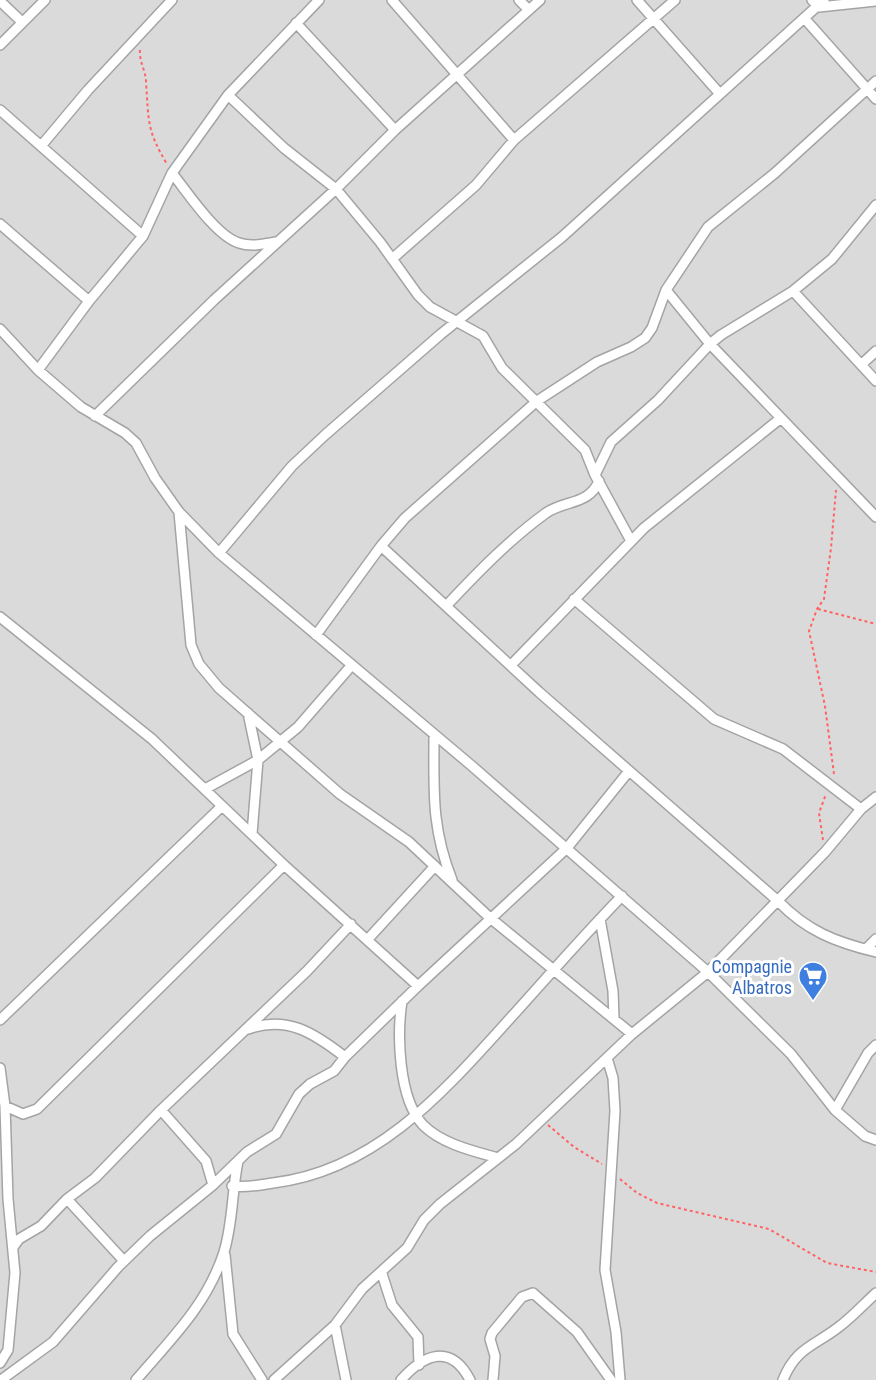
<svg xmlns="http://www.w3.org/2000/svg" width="876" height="1380" viewBox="0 0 876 1380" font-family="'Roboto Condensed',sans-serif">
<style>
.residential{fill:#dbdada}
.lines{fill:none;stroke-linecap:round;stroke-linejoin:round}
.minor-casing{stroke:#a4a4a4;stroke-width:12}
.path{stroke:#ff6364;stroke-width:2;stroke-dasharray:3 3;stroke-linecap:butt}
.minor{stroke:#fff;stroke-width:9}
.labels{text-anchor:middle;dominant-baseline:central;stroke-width:6;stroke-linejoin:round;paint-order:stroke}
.shop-label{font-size:18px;fill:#366cbe;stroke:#fff;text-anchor:end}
</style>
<rect width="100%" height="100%" fill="#efe9e2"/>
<path class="residential" d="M0,0H876V1380H0Z"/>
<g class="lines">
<g class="minor-casing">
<path id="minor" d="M392,0L514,140
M519,0L529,10
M637,0L720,94
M812,0L819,7L876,1
M0,1L22,22
M805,19L876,99
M296,23L395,130
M0,45L45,0
M228,95L284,148L336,189L380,242L418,295L430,307L483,336L502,368L585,450L595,475L631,541
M0,110L143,236L172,173L228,95L319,0
M41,146L88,90L172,0
M172,173C188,193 216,236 239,243C251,247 264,244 276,242
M0,224L89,301
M392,259L476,185L514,140L675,0
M666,290L710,344L876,517
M793,291L876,381
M0,329L38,370L81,407L125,433L136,443L155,478L179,512L219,553L472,766L708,972L791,1054L835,1110L865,1136L876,1140
M862,364L876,351
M38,370L89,301L143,236
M95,416L214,300L336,189L395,130L540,0
M595,475L611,442L658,400L710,344L721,335L793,291L832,259L876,205
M179,512L191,645L199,664L219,688L340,794L409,842L489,917L632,1034
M381,546L539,692L778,901C807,931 835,942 876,952
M219,553L292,466L325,435L441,334L562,237L824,0
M574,599L714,719L783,749L861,809
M447,605C478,572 510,539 546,513C565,500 589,505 599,481
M0,617L152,739L284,865L418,986
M316,635L381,546L405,518L537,401L597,362L631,347L645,338L652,328L666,290L708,227L775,173L876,81
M511,665L644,528L781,418
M248,713L258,760L252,834
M434,735C434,790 431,827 452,880
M205,789L258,760L298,727L351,666
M600,919L613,991L614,1019
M368,939L435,866
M866,949L876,939
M402,1001C397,1034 398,1098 423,1125C442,1144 473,1151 498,1158
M0,1020L221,807
M248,1029C287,1015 314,1033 345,1057
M607,1058L613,1078L615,1111L605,1270L616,1332L620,1380
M0,1068L5,1106L8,1199L15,1273L8,1350L0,1363
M5,1106L23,1114L37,1109L284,865
M161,1110L206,1161L213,1185
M835,1110L868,1053L876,1045
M232,1186C247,1188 259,1185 273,1183C374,1171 441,1095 505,1024C544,981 582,937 622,896
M67,1199L124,1261
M14,1246L19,1239L41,1226L67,1199L95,1178L161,1110L307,971L351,924
M225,1255L233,1334L262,1380
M382,1274L392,1305L418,1337L419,1365
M335,1325L346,1380
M1,1380L53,1342L118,1267L150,1236L213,1185L247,1152L276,1134L299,1094L310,1084L334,1071L345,1057L418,986L567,848L629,771
M136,1380C171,1339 207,1305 224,1252C233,1223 232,1190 238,1161
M274,1380L335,1325L362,1289L407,1248L424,1220L440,1204L516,1144L632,1034L708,972L825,852L861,809L876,797
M401,1380C424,1354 451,1343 470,1380
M493,1380L495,1356L490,1339L492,1333L522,1297L533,1293L577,1332L611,1380
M783,1380C796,1347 815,1346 840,1326C853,1316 864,1304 876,1293"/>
</g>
<path class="path" d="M140,50C139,62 146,71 146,82C149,121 146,129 167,164
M818,609L876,624
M834,774L825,706L809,631L817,609L824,599L831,548L836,490
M823,840L819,813L826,794
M548,1125L574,1147L602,1164
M620,1179L637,1193L657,1203L769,1229L827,1263L876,1272"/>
<use href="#minor" class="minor"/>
</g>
<defs>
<g id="supermarket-pin" transform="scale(1.5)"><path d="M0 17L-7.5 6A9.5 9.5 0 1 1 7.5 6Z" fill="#3f7fe0" stroke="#fff"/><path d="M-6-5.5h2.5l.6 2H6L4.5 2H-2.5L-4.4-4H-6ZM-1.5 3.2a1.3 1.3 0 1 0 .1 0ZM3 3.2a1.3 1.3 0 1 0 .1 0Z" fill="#fff"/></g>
</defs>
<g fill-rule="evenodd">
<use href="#supermarket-pin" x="813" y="976"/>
</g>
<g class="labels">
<g class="shop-label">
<text x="792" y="966">Compagnie<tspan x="792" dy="21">Albatros</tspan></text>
</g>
</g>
</svg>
